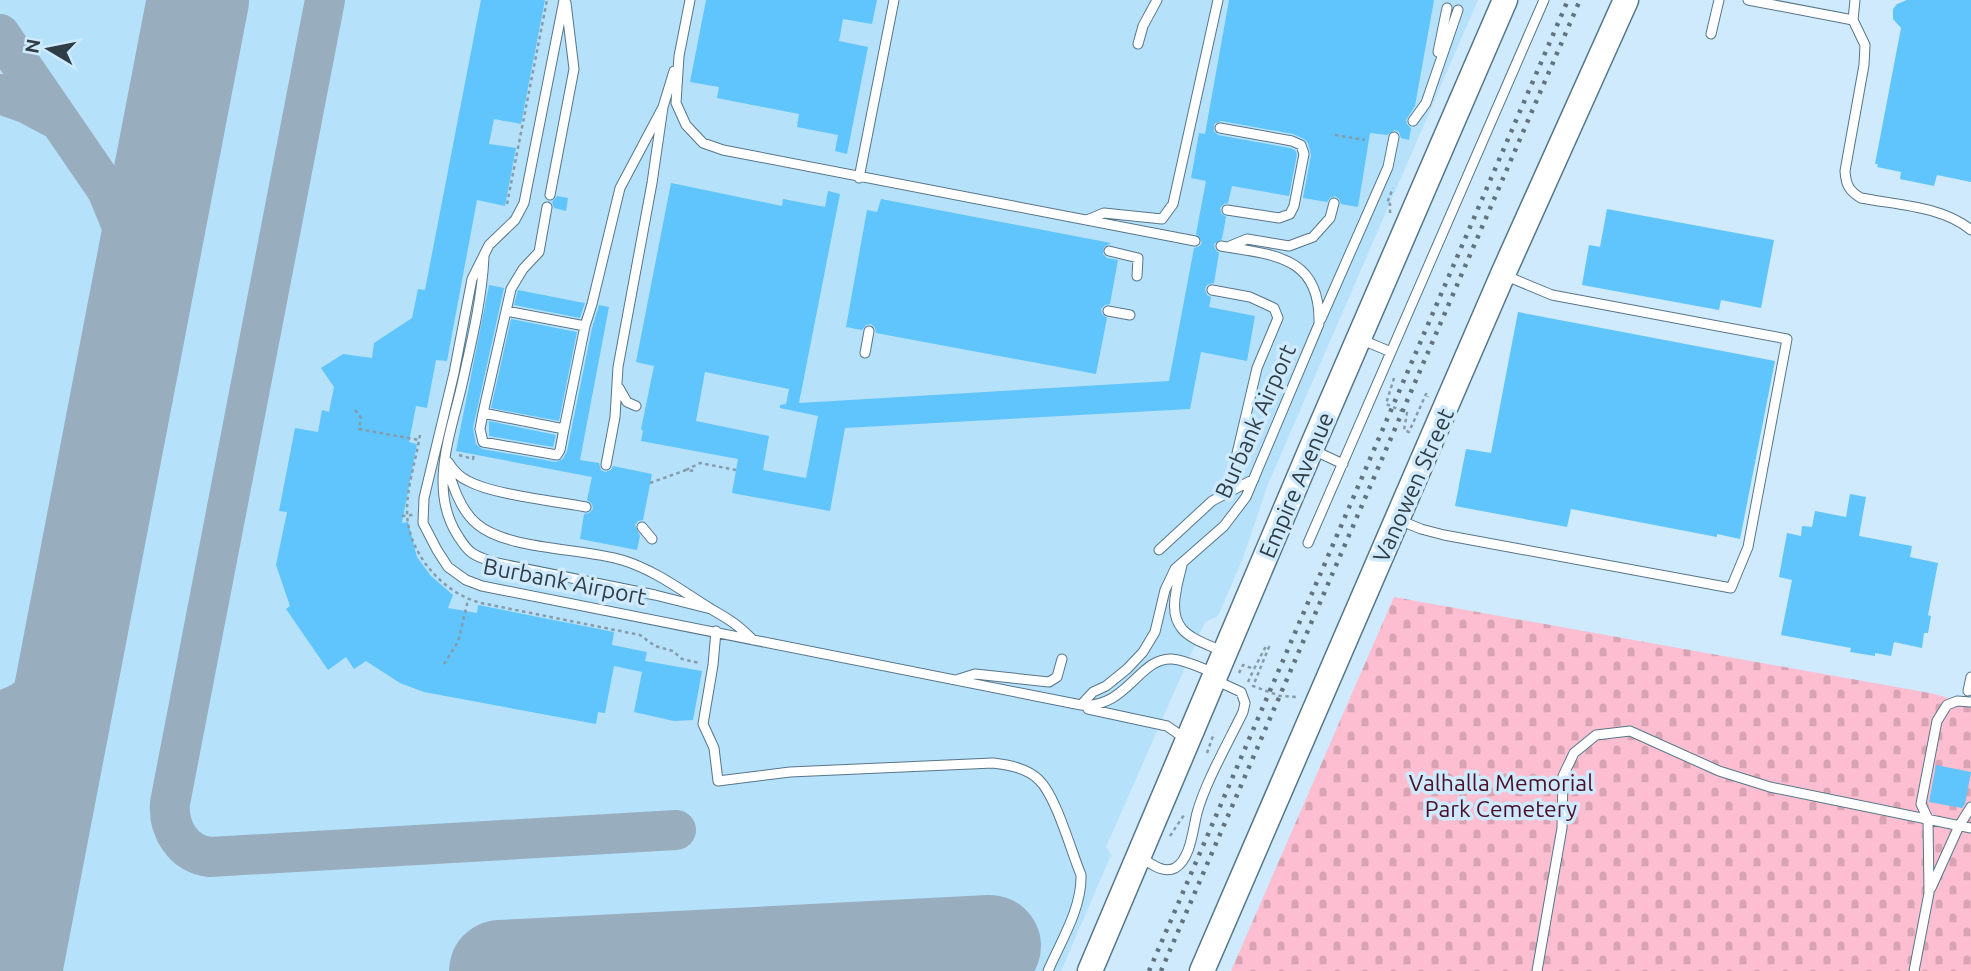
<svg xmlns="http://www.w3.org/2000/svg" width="1971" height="971" viewBox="0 0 1971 971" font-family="Ubuntu,sans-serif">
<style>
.built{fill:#b6e1fb}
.cemetery{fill:url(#cemetery-stones)}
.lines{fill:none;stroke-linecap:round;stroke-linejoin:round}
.taxiway{stroke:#98aebe;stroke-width:40}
.runway{stroke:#98aebe;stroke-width:102}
.building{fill:#60c5fc;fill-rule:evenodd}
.service-casing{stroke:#567689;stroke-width:11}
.secondary-casing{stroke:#567689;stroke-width:27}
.path{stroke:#859ba9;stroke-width:2.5;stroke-dasharray:3.5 3.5;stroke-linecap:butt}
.service{stroke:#fff;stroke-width:9}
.secondary{stroke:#fff;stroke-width:24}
.rail{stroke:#61737f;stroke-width:4.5;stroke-dasharray:3.5 7;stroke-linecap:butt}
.labels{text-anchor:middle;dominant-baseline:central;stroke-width:7;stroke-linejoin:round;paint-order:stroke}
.street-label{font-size:23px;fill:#2f3d46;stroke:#ceeafc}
.park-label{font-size:23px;fill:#4b0f28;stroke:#ceeafc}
</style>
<defs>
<pattern id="cemetery-stones" width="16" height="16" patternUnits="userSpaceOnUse" patternTransform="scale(1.75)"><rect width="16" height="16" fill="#fcbed0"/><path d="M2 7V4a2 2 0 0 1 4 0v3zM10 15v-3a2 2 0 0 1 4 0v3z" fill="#d8a4b4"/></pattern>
</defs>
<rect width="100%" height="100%" fill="#ceeafc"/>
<path class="built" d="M0,0H1478L1268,484L1243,558L1218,616L1205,622L1106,847L1111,855L1061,971H0Z"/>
<path class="cemetery" d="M1394,597L1935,694L1971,705V971H1231Z"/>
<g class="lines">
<path class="taxiway" d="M325,0L170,803C168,829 183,854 210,857L676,830
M0,34L107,190L125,234L133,278L132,337
M190,41L192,0
M0,94L28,104L58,120
M0,711C40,700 59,669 76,633
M0,723L59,724
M0,760C26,788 32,824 32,861
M830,953L868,971
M561,968L573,971"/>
<path class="runway" d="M11,971L198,0
M500,971L990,946"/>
</g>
<path class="building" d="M481,0H545L521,124L494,119L489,144L516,148L505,206L477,200L447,361L436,360L427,408L416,406L409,442L417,444L402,523L408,522L417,557L431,576L453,595L448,608L477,613L478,605L614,632L612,645L647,652L645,661L702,671L693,720L674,721L634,712L642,672L614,666L605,713L598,712L596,724L424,692L400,683L366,661L354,669L346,657L328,670L286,609L290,606L276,565L287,512L279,511L295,428L318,432L322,410L329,412L334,387L321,368L343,354L372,358L374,343L412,318L418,289L425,290Z
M706,0H877L872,24L843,19L839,41L868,47L847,154L835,151L838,135L797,127L799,114L717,98L719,87L690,82Z
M1229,0H1434L1415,106L1406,120L1407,124L1411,128L1409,140L1401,138L1399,132L1395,130L1387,135L1370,133L1358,207L1341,204L1339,199L1335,196L1330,198L1327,202L1303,198L1311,155L1308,143L1304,139L1293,134L1221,121L1214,124V131L1218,135L1290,148L1295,150L1297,154L1289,196L1232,186L1228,203L1224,204L1220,208L1221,213L1226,217L1222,239L1214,244L1215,249L1219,253L1214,283L1207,285L1205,289L1207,295L1211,297L1209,307L1255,316L1247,361L1201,352L1190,409L845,428L830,511L732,493L738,459L641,441L643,431L641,429L654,366L636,362L671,183L782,206L783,199L825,207L828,191L840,194L799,403L1169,381L1194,248L1200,246L1202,242L1196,234L1206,181L1191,178L1199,133L1205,134ZM705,372L789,389L786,404L780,405V408L818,416L806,478L763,470L769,436L696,421Z
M1907,0H1971V182L1937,175L1934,186L1900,179L1901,172L1877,167L1878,164H1875L1901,28L1893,19V9L1897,4Z
M557,196L568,198L566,211L554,208L552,202Z
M881,199L1111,243L1104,247L1103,254L1107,258L1118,260L1110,304L1105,305L1101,309L1102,314L1107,318L1096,374L876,333L875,328L871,324L866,325L862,330L846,327L867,210L877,212Z
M1607,209L1774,240L1761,308L1721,300L1719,310L1582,285L1589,245L1600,247Z
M489,285L504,288L473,428L476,444L482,449L556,462L563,459L567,451L592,328L599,305L609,307L580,460L599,463L601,470L605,472L611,470L613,466L652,474L643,520L638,521L635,525L640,536L637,550L580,539L584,514L589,513L593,509L592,504L587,500L592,477L456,451Z
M518,290L579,302L585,303L580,318L514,305Z
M1518,312L1775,361L1740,539L1717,534V537L1571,509L1567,527L1455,506L1466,449L1491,453Z
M511,319L577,332L559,421L491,408Z
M489,421L556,435L553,447L489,436Z
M1850,494L1866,497L1859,536L1912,546L1910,557L1938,563L1928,615L1931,616L1928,633H1924L1922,648L1894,642L1891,656L1875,653V656L1850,652L1851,648L1781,635L1792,580L1779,577L1787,533L1801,536L1802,526L1812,527L1815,511L1846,517Z
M1936,765L1971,772L1965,804L1962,808L1929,802Z"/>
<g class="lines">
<g class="service-casing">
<path id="service" d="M564,0L524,203L515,220L489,245L472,279L454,373L424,498L423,523L437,550L448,567L466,580L482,586L1081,705C1127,709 1139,657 1172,659C1186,660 1201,668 1214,673
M690,0L679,56L676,103L686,125L703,143L723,150L1195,241
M1748,0L1853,20L1855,0
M1853,20L1865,45L1864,65L1845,171C1846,185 1849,191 1861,198C1897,205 1942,206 1971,230
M1711,34L1719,0
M1138,44L1143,26L1157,0
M1438,52L1447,8
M1413,121L1426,103L1458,10
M1220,128L1292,141L1301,145L1304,154L1294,206L1290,214L1279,218L1227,210
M859,178L894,0
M550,195L574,69L566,3
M1087,220L1104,213L1162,219L1173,204L1218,0
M1230,246L1247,239L1289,246L1313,237L1330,218L1334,203
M1109,251L1138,258L1137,276
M484,257C482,298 472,340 463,380C452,431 427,488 458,536C462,542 466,549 472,553C479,558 488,560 497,563L655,595L711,609
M1212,290L1250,297L1274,308L1278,318L1257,368L1228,492
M506,311L585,326L564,429L483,413L511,289L523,269L539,252L547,207
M1108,311L1130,315
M1321,319L1388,167L1394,137
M585,326L592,304L620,188L663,107L674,71
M1360,339L1391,352
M865,353L869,331
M619,388L627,402L636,406
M483,413L480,429L483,442L557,455L560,450L564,429
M1313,450L1343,464
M448,462C453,470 459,477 468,481C494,495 555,501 586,507
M446,463C452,484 460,510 477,524C507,550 583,548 622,560C655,570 682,591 711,609C730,620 737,624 753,640
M606,465L615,417L618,367L652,183L663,107
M1399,520L1421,529L1444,535L1731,588L1748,547L1787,339L1552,295L1504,275
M642,527L652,539
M1308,543L1544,0
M1159,550L1212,501L1254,479
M1182,565C1180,574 1177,583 1176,592C1168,632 1192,638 1222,651
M716,631L713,665L703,724L714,748L718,781L790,772L993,763C1009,765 1027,768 1039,780C1056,796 1071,851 1081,875C1082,908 1061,941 1048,971
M959,679L975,674L1049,682L1057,677L1062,659
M1968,691L1971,677
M1081,705L1093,692L1106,686L1127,669L1143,652L1155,632L1165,590L1175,569L1224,526L1246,497L1319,324C1321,256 1274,255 1221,246
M1088,709L1167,726L1187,740
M1140,857C1150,863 1163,874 1175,868C1191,859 1193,828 1197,813C1205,783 1229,741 1243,712L1245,703L1241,692L1215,680
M1931,888L1959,826L1971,807
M1537,971L1562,828L1563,776L1574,753L1596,735L1630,731L1719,771L1770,787L1971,828
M1914,971L1929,893L1928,819L1921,804L1937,721L1947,705L1957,701L1971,702"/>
</g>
<g class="secondary-casing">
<path id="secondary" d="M1090,971L1311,449L1505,0
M1202,971L1503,274L1626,0"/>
</g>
<path class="path" d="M1335,135L1365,140
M507,204L547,0
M1390,213V204L1387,203L1393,188
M1394,378L1386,404L1407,413L1404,430L1409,432L1426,394L1429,395L1428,397
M355,410L361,418L359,429L419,440
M420,435C416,460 407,486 407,511C407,552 442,593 481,603L640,635L655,646L673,651L682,659L700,663
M459,455L473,459L474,454
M686,470L700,463L736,470
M650,483L686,470L695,471
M402,516L413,515
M444,664L458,642L468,600
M1239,673L1243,665L1254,669L1266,646L1269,647L1253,686L1280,696L1297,697
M1248,682L1254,669
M1207,753L1214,733
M1170,836L1184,815"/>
<use href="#service" class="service"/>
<use href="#secondary" class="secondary"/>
<path class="rail" d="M1149,971L1568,0
M1161,971L1580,0"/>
</g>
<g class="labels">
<g class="street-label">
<text transform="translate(1255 421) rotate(-66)">Burbank Airport</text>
<text transform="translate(1296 485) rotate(-67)">Empire Avenue</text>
<text transform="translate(1413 485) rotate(-66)">Vanowen Street</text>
<text transform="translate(565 581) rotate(11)">Burbank Airport</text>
</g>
<g class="park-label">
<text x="1501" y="782">Valhalla Memorial<tspan x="1501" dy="26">Park Cemetery</tspan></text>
</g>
</g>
<g transform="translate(49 49) rotate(280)" stroke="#ceeafc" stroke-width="5" paint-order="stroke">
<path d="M0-5L12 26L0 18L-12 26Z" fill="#2f3d46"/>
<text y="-10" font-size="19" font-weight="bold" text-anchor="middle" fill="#2f3d46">N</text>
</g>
</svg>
